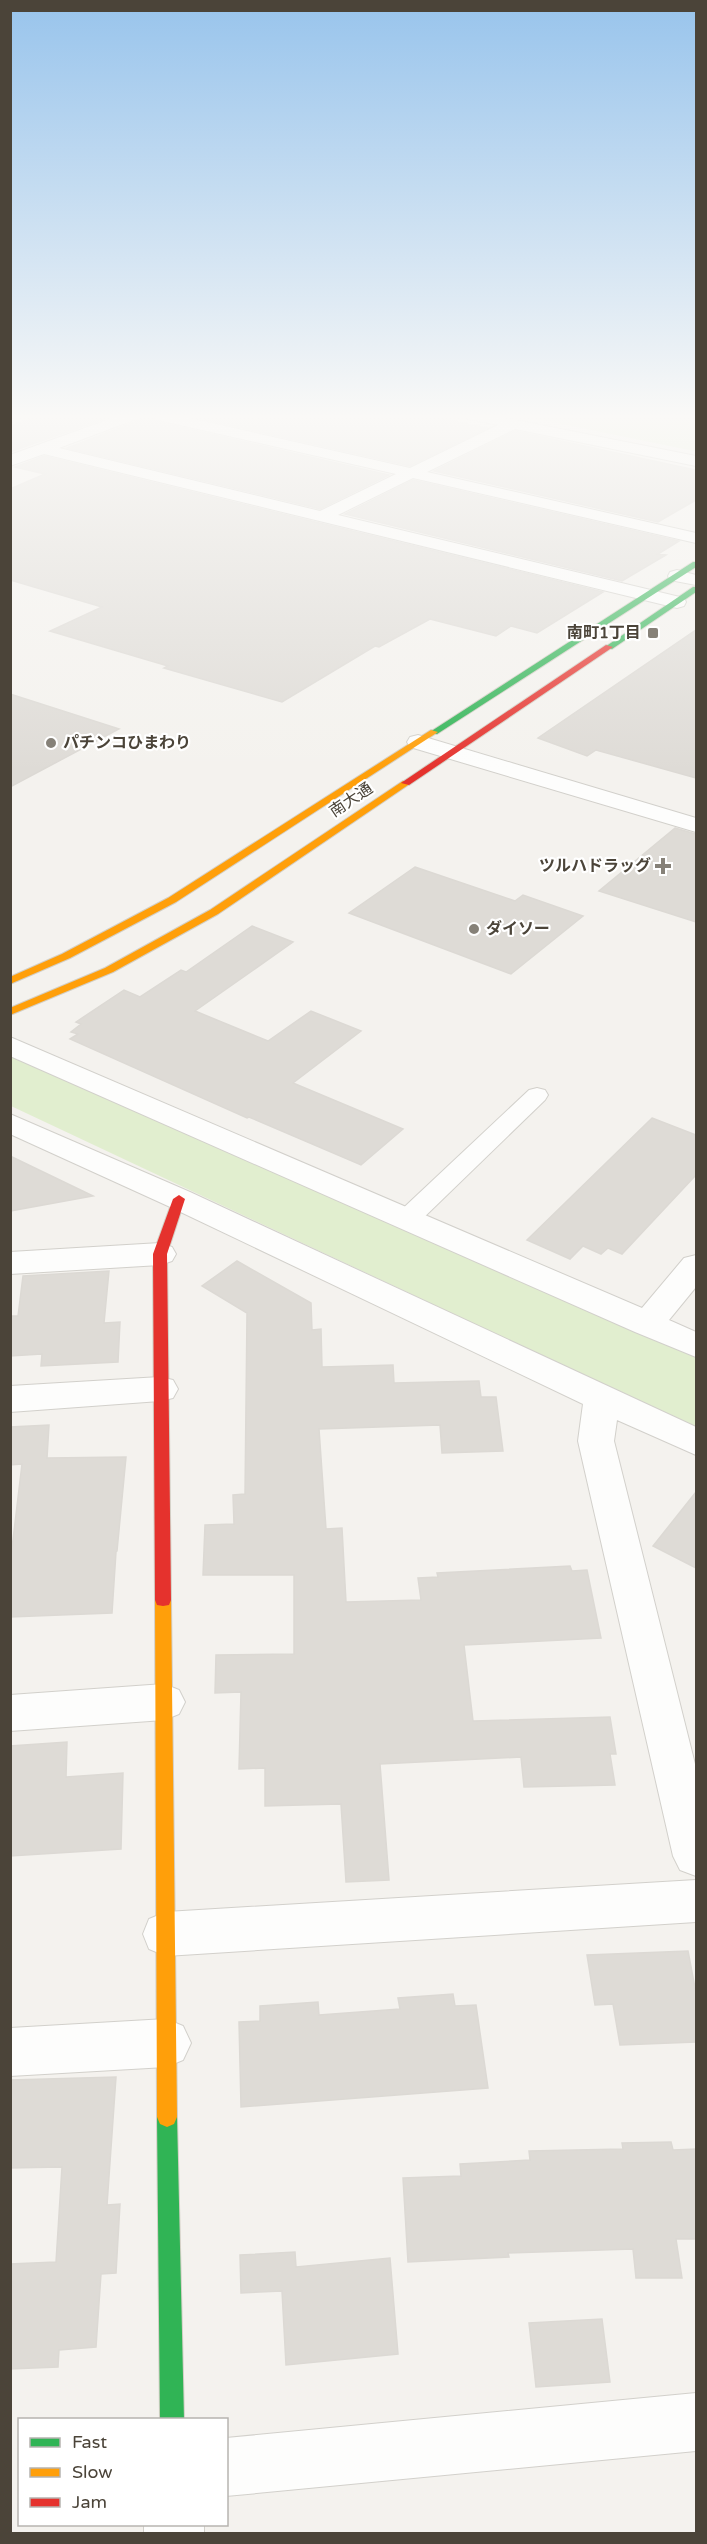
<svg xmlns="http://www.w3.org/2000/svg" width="707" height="2544" viewBox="0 0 707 2544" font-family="'Varela Round','Noto Sans JP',sans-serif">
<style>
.green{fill:#e1eecf}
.building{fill:#dedbd6;stroke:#dcd9d4;stroke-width:1.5}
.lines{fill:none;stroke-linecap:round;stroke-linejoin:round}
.lane-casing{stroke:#d2d0cb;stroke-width:2}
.street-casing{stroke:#d2d0cb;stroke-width:2}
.fast-casing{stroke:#d3cfc5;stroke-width:2}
.slow-casing{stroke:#d3cfc5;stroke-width:2}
.jam-casing{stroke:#d3cfc5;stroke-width:2}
.lane{fill:#fdfdfc;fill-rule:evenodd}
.street{fill:#fdfdfc;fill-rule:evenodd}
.fast{fill:#30b455;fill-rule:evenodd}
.slow{fill:#ff9f0a;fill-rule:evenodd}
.jam{fill:#e5322d;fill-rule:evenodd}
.poi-dot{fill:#868178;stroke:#fff;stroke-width:2}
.labels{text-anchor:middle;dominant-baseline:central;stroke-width:4.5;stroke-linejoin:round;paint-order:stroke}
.far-poi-label{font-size:16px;font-weight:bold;fill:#4b4439;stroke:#fff;text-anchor:end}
.far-street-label{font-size:16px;fill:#4b4439;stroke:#fff}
</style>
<rect width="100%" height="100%" fill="#f4f2ee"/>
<path class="green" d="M518,415H696V450L694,451Z
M11,1056L696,1355V1428L11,1106Z"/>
<path class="building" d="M42,415H115L10,452V426Z
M144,415H148L158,422L389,475L320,509L67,448L140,420Z
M185,415H424L488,428L410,466Z
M515,431L696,470V500L658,522L434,471Z
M44,456L603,592L537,633L511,626L496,636L430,619L379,647L375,646L282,702L164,668L168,666L50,631L102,607L10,580V489L45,474L15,467Z
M413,480L679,541L658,554L666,555L622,581L345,514Z
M696,630V778L596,750L587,756L538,738Z
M10,694L119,729L10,787Z
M675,828L696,834V922L599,891Z
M415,867L515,901L523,895L583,916L511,974L349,913Z
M252,926L293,942L195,1011L268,1041L311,1011L361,1031L293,1083L403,1129L361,1165L249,1117L247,1118L70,1039L78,1034L71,1032L81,1024L76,1022L124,990L140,997L181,970L186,972Z
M652,1118L696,1135V1175L622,1254L608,1248L601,1254L583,1246L570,1259L527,1240Z
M10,1156L93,1196L10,1211Z
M237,1261L311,1303L312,1330L321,1329L322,1367L393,1365L394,1383L479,1381L481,1397H496L503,1451L442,1453L440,1425L319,1429L326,1529L342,1528L346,1602L421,1600L418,1578L438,1577L437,1573L570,1566L572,1571L587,1570L601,1638L464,1645L473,1721L610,1717L616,1754H610L615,1785L524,1787L521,1757L380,1764L389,1880L346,1882L341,1804L265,1806V1768L239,1769L241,1692L215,1693L216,1655L294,1654V1575H203L205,1525L234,1524L233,1495L245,1494L247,1313L202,1286Z
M109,1271L104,1323L120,1322L118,1362L41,1366L42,1354L10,1356V1316H18L23,1276Z
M49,1425L47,1458L126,1457L117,1551L116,1552L112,1613L10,1617V1565L22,1464L10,1465V1427Z
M696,1492V1568L653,1546Z
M67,1742L66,1777L123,1773L121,1849L10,1856V1746Z
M688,1951L696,1993V2042L620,2045L613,2004L595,2005L587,1955Z
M453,1994L455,2006L476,2005L488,2088L241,2107L239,2022L260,2021V2006L318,2002L319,2015L400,2009L398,1998Z
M116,2077L107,2205L120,2204L116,2273L101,2274L96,2347L59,2350L58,2367L10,2369V2264L56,2262L62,2167L10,2168V2080Z
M671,2142L673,2150L696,2149V2239H676L682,2278H636L633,2249L508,2253L509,2257L408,2262L403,2178L461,2176L460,2164L530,2160L529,2151L623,2149L622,2143Z
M295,2252L296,2267L390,2258L398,2354L286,2365L282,2291L241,2293L240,2255Z
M602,2319L610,2382L536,2387L529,2323Z"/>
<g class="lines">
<g class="lane-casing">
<path id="lane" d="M537,1088L545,1090L548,1095L545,1100L416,1225L407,1227L398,1225L395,1219L398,1213L529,1090Z"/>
</g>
<g class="street-casing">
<path id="street" d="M121,415H142L139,418L59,448L320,511L396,474L158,420L150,415H176L410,468L498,425L464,418L462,415H490L696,456V466L515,429L427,472L696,533V543L413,478L338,515L684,598L686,602L684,606L677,608L44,454L10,466V455Z
M677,570L696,575V585L670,580L668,576L670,572Z
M418,735L696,818V832L410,747L407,742L410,737Z
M10,1037L642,1308L684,1258L696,1255V1287L669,1320L696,1332V1357L635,1332L10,1056Z
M10,1114L190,1192L696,1427V1455L617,1420L614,1441L696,1768V1876L680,1870L673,1856L578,1441L583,1404L168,1206L10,1134Z
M160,1243L172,1247L176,1254L172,1261L160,1265L10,1274V1252Z
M160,1377L173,1380L178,1389L173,1398L160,1401L10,1412V1386Z
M164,1684L179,1690L185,1702L179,1714L164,1720L10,1731V1695Z
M696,1880V1922L166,1956L149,1949L143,1934L149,1919L166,1912Z
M166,2019L183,2026L191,2043L183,2060L166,2067L10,2076V2028Z
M696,2393V2451L226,2496V2438Z
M144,2524H204V2534H144Z"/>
</g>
<g class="fast-casing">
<path id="fast" d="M693,562H696V567L437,734L430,732Z
M693,587H696V592L612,649L605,647Z
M167,2107L174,2110L177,2117L184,2420H160L157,2117L160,2110Z"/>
</g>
<g class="slow-casing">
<path id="slow" d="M431,730L438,732L176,902L70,958L10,984V977L62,954L168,898Z
M403,781L411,783L218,914L113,972L10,1015V1008L105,968L210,910Z
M163,1594L169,1595L171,1600L177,2117L174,2124L167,2127L160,2124L157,2117L155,1600L157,1595Z"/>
</g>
<g class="jam-casing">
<path id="jam" d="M606,645L613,647L409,785L401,783Z
M179,1195L185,1199L167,1254L171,1600L169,1605L163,1606L157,1605L155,1600L153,1254L173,1199Z"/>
</g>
<use href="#lane" class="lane"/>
<use href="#street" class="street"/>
<use href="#fast" class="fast"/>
<use href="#slow" class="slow"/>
<use href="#jam" class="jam"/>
</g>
<linearGradient id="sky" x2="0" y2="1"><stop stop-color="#98c4ec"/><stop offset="0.54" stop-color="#faf9f7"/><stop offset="1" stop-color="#faf9f7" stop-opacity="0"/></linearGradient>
<rect width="707" height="771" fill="url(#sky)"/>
<g class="poi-dot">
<rect x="647" y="627" width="12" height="12" rx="3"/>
<circle cx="51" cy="743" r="6"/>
<path d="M660 857h6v6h6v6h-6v6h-6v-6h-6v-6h6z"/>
<circle cx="474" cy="929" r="6"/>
</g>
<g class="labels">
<g class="far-poi-label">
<text x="641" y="633">南町1丁目</text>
<text x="63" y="743" text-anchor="start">パチンコひまわり</text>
<text x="651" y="866">ツルハドラッグ</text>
<text x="486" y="929" text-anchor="start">ダイソー</text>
</g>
<g class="far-street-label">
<text transform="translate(351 800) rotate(-34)">南大通</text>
</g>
</g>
<rect width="707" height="2544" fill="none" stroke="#4b4439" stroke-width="24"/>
<rect x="18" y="2418" width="210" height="108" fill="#ffffff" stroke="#b7b4b0" stroke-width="1.5"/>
<rect x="30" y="2438" width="30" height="9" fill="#30b455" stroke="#b7b4b0" stroke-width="1.5"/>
<text x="72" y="2448" font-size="18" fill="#4b4439">Fast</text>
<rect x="30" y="2468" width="30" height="9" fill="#ff9f0a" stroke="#b7b4b0" stroke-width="1.5"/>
<text x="72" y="2478" font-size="18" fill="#4b4439">Slow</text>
<rect x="30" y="2498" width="30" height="9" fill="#e5322d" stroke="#b7b4b0" stroke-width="1.5"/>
<text x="72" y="2508" font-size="18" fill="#4b4439">Jam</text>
</svg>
